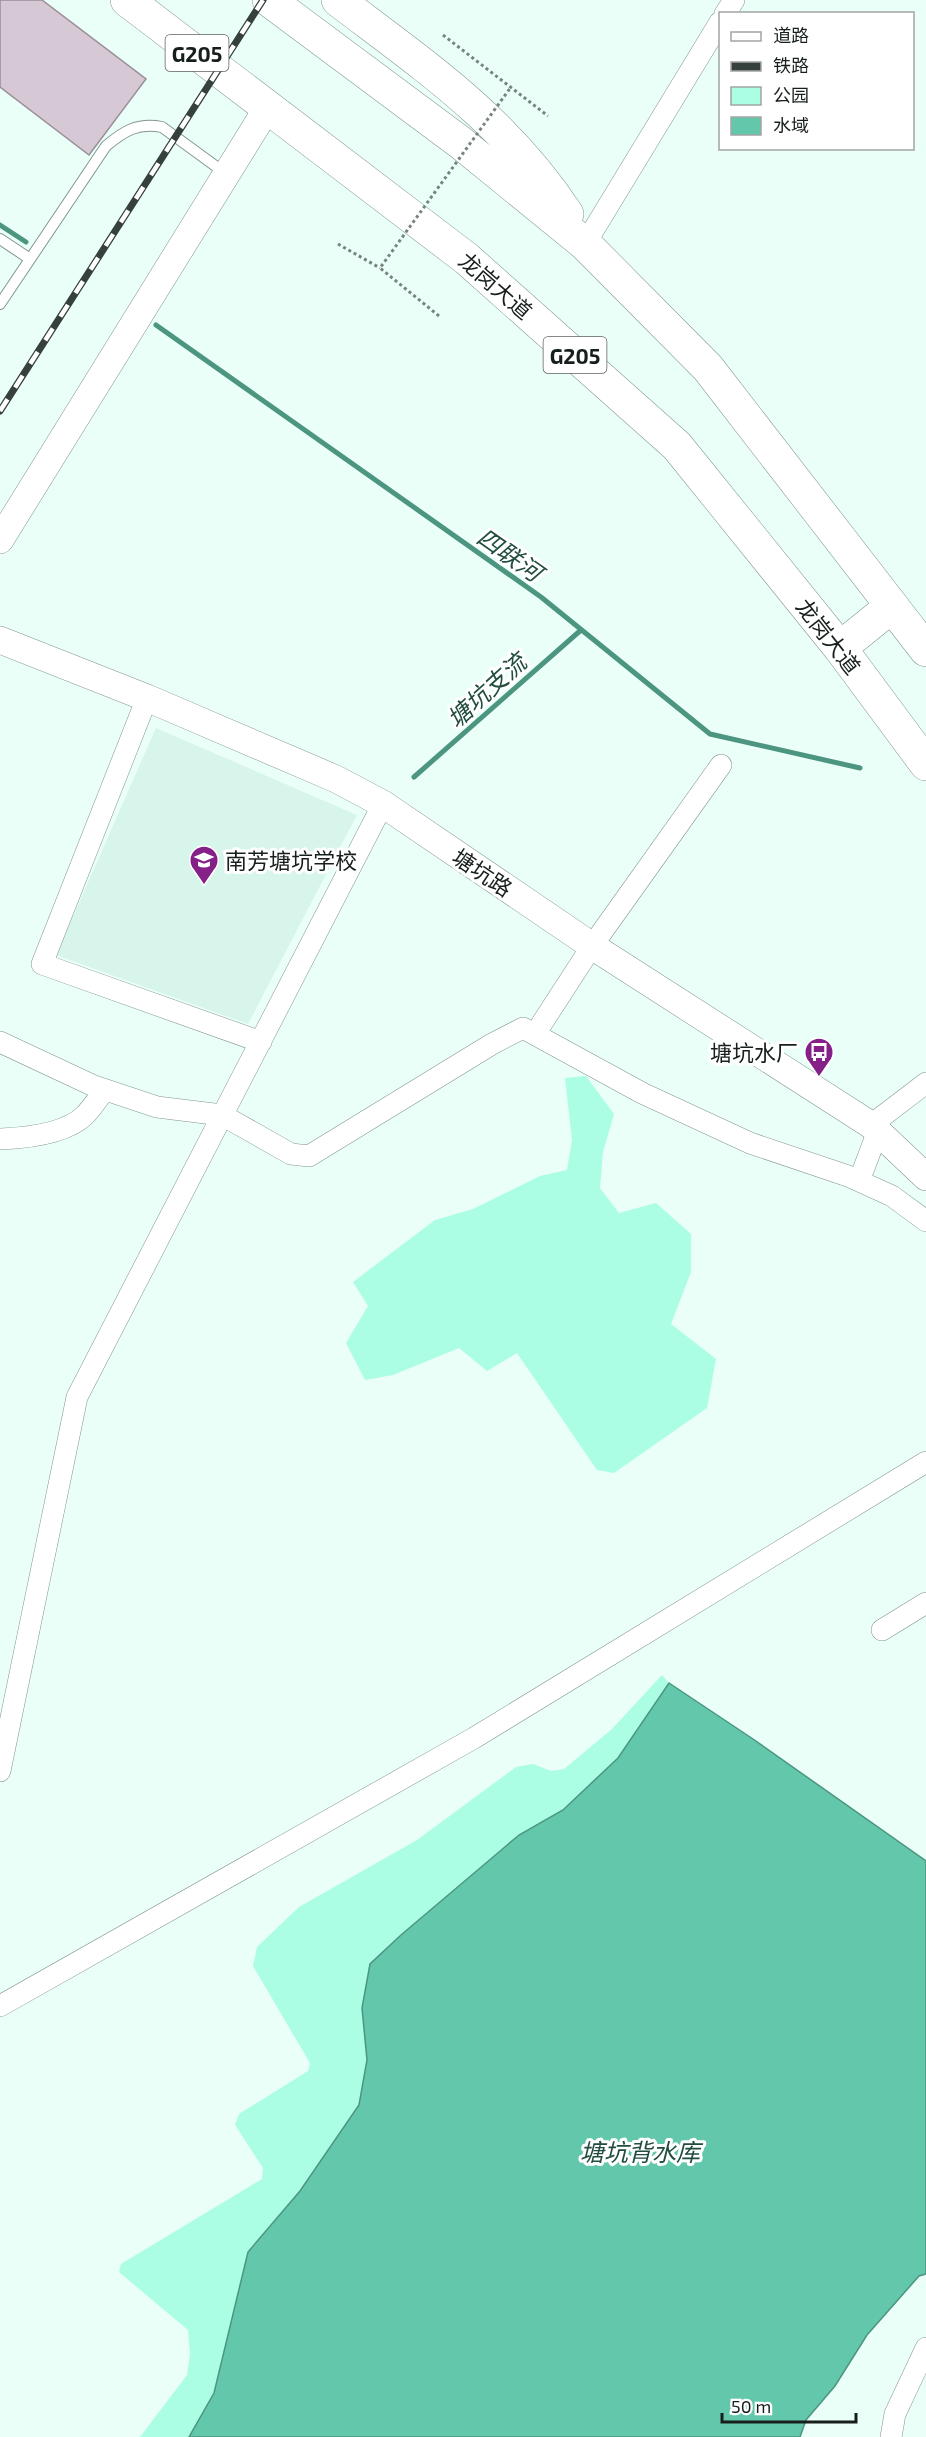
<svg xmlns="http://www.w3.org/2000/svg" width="926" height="2437" viewBox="0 0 926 2437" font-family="'Exo 2','Noto Sans SC',sans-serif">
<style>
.built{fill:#d7f5ea}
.green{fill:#abfee3}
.water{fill:#63c8ab;stroke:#4c9580;stroke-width:1.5}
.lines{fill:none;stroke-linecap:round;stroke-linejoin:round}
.stream{stroke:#4c9580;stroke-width:5}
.building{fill:#d6c8d5;stroke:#9a8d9a;stroke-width:1.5}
.service-casing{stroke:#83968f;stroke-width:12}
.minor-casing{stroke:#83968f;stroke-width:22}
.tertiary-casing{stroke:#83968f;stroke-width:28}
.trunk-casing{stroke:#83968f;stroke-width:34}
.path{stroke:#76847f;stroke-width:3;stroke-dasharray:3 3;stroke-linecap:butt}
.service{stroke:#fff;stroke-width:10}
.minor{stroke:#fff;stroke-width:21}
.tertiary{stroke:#fff;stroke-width:27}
.trunk{stroke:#fff;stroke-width:33}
.rail-casing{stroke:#36403d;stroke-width:7}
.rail{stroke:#fff;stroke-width:4.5;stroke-dasharray:14;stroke-linecap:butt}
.path-bridge{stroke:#76847f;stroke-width:3;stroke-dasharray:3 3;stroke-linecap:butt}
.labels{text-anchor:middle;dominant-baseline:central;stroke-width:6;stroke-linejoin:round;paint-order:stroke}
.shield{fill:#fff;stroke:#5d6260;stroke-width:1.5}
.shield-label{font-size:21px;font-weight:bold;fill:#171f1c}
.street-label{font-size:22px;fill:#171f1c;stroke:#fff}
.poi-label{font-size:22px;fill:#171f1c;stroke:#fff;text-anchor:start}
.water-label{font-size:24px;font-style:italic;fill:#204d40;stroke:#fff}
</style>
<rect width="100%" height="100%" fill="#eafff7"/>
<path class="built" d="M156,728L357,815L248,1024L56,955Z"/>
<path class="green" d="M586,1076L614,1114L603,1152L600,1188L619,1213L656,1203L691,1234V1272L671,1324L716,1359L707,1408L614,1473L597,1470L517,1353L487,1371L459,1348L393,1375L365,1380L346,1343L368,1306L353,1282L435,1220L473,1209L540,1176L567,1170L572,1140L565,1078Z
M662,1675L669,1683L618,1758L563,1810L519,1835L461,1886L362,2008L367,2060L359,2105L300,2191L248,2252L214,2393L189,2437H140L187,2375L190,2354L188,2330L119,2272L121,2264L262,2179L263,2168L235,2125L239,2114L308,2071L310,2063L253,1966L257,1947L299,1907L417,1840L516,1767L533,1764L551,1771L564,1769L612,1729Z"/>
<path class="water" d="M669,1683L753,1739L926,1861V2274L919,2276L867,2335L835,2386L806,2420L800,2437H189L214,2393L248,2252L300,2191L359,2105L367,2060L362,2008L370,1964L401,1935L519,1835L563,1810L618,1758Z"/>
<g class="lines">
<path class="stream" d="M0,225L26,242
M156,325L541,597L710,734L860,768
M414,777L581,630"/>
</g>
<path class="building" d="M0,0H42L146,79L89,155L0,87Z"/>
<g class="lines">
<g class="service-casing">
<path id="service" d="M0,239L30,259
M0,304L106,146C124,131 138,122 162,127L225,173"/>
</g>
<g class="minor-casing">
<path id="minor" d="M725,14L734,0
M585,244L720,22
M147,698L42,964L261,1042
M535,1034L592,946L721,765
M0,1042L94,1086L157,1107L222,1115L291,1154L309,1156L492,1044L523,1028L642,1093L750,1143L848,1176L892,1196L926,1221
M871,1125L926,1083
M0,1139C25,1138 66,1134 85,1115C92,1108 98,1098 105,1090
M859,1181L878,1131
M882,1630L926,1603
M0,1771L77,1397L383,804
M0,2006L474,1738L926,1462
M891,2437L895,2414L926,2348"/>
</g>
<g class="tertiary-casing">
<path id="tertiary" d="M0,540L268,107
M0,640L147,698L336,779L383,804L592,946L871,1125L926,1177"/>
</g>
<g class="trunk-casing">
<path id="trunk" d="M127,0L467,259L677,446L840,648L926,764
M269,0L461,143L585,244L708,368L926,650
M338,0C426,67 505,120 567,214
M840,648L892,606"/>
</g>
<path class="path" d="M443,35L548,116
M338,244L380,268"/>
<use href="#service" class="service"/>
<use href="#minor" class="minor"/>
<use href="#tertiary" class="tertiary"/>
<use href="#trunk" class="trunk"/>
<g class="rail-casing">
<path id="rail" d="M0,411L263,0"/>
</g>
<use href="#rail" class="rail"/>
<path class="path-bridge" d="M439,316L380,268L511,87"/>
</g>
<defs>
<g id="school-pin" transform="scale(1.5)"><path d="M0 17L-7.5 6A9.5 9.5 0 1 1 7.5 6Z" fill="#852088" stroke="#fff"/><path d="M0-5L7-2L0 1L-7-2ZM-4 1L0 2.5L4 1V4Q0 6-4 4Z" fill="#fff"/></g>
<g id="bus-pin" transform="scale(1.5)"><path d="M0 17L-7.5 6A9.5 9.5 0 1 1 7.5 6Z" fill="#852088" stroke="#fff"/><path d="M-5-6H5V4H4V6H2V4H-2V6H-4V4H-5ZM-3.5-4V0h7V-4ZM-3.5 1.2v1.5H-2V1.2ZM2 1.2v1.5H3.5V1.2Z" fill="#fff"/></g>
</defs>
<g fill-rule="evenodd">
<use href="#school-pin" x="204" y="860"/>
<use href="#bus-pin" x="819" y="1052"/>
</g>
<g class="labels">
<g class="shield">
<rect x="165.5" y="35" width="63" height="36" rx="4.5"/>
<rect x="543.5" y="337" width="63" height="36" rx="4.5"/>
</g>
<g class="shield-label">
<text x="197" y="53">G205</text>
<text x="575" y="355">G205</text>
</g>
<g class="street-label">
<text transform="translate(496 285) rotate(41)">龙岗大道</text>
<text transform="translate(829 636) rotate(52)">龙岗大道</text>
<text transform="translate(483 872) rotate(34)">塘坑路</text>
</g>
<g class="poi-label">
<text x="225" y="860">南芳塘坑学校</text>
<text x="798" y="1052" text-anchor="end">塘坑水厂</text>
</g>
<g class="water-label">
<text transform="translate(510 554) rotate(35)">四联河</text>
<text transform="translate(486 690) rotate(-42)">塘坑支流</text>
<text x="640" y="2151">塘坑背水库</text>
</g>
</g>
<rect x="719" y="12" width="195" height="138" fill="#ffffff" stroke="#a2a5a4" stroke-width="1.5"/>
<rect x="731" y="32" width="30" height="9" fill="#ffffff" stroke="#a2a5a4" stroke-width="1.5"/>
<text x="773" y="42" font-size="18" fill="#171f1c">道路</text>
<rect x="731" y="62" width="30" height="9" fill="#36403d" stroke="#a2a5a4" stroke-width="1.5"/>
<text x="773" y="72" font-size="18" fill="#171f1c">铁路</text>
<rect x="731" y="87" width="30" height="18" fill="#abfee3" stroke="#a2a5a4" stroke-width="1.5"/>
<text x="773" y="102" font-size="18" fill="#171f1c">公园</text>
<rect x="731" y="117" width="30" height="18" fill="#63c8ab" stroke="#a2a5a4" stroke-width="1.5"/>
<text x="773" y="132" font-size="18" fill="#171f1c">水域</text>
<path d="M722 2413v9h134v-9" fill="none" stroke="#171f1c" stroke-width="3"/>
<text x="731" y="2413" font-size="18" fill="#171f1c" stroke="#ffffff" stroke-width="4.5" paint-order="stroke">50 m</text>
</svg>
